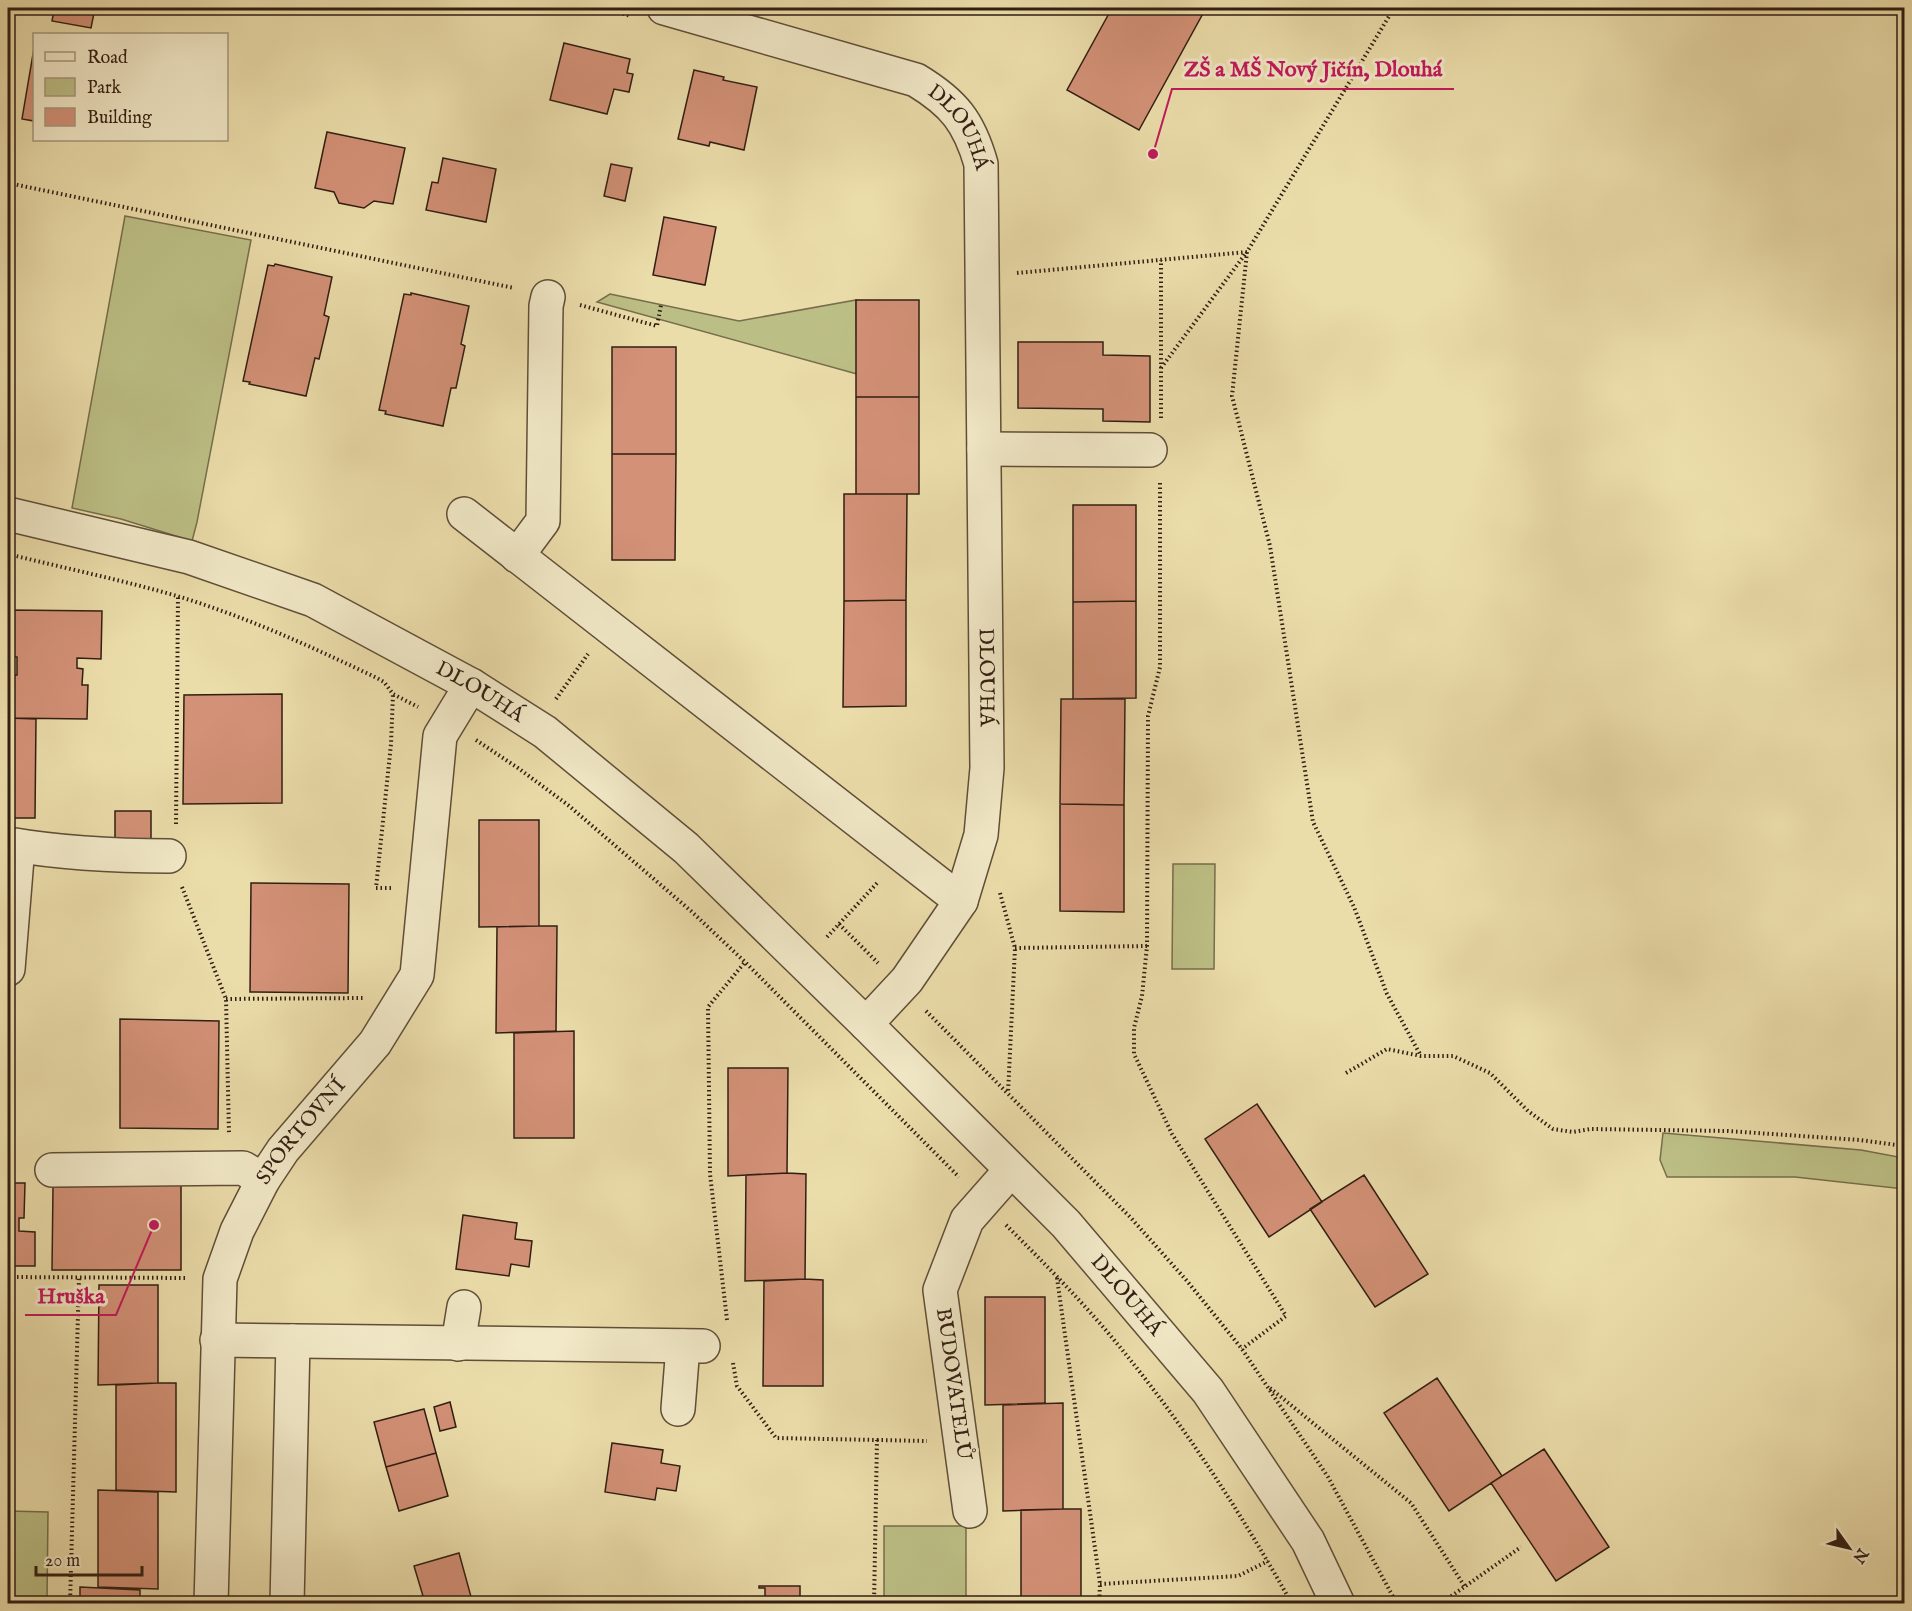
<svg xmlns="http://www.w3.org/2000/svg" width="1912" height="1611" viewBox="0 0 1912 1611" font-family="'IM FELL English',serif">
<style>
.green{fill:#bcbf85;stroke:#766e4c;stroke-width:1.5}
.building{fill:#d39177;stroke:#311e12;stroke-width:1.5}
.lines{fill:none;stroke-linecap:round;stroke-linejoin:round}
.minor-casing{stroke:#604e38;stroke-width:36}
.path{stroke:#311e12;stroke-width:4;stroke-dasharray:1.5 3;stroke-linecap:butt}
.minor{stroke:#f2e9c8;stroke-width:33}
.labels{text-anchor:middle;dominant-baseline:central;stroke-width:6;stroke-linejoin:round;paint-order:stroke}
.street-label{font-size:21px;fill:#311e12;stroke:#f2e9c8}
.leader{fill:none;stroke:#c2185b;stroke-width:2}
.callout-dot{fill:#c2185b;stroke:#f2e9c8;stroke-width:2}
.callout-label{font-size:22px;text-anchor:middle;font-weight:bold;fill:#c2185b;stroke:#f2e9c8;stroke-width:6;stroke-linejoin:round;paint-order:stroke}
</style>
<rect width="100%" height="100%" fill="#ebddaa"/>
<filter id="stains"><feTurbulence type="fractalNoise" baseFrequency=".00333" numOctaves="4"/><feColorMatrix values="0 0 0 0 .2 0 0 0 0 .09 0 0 0 0 .02 0 0 0 .5 -.17"/></filter>
<radialGradient id="worn" r=".72"><stop offset=".6" stop-color="#630" stop-opacity="0"/><stop offset="1" stop-color="#630" stop-opacity=".3"/></radialGradient>
<path class="green" d="M125,216L251,240L197,522L192,541L121,519L72,508Z
M610,294L739,321L856,300L857,374L597,302Z
M1173,864H1215L1214,969H1172Z
M1663,1133L1861,1150L1904,1158V1189L1795,1177H1667L1660,1160Z
M8,1511L48,1512L47,1603H8Z
M884,1526H966V1603L884,1604Z"/>
<path class="building" d="M43,8H95L91,28L52,21L54,10Z
M1112,8H1206L1139,130L1067,90Z
M564,43L630,59L627,73L633,74L629,92L614,89L607,114L550,100Z
M34,48V121L22,119Z
M694,70L724,77L723,80L757,87L744,150L710,142L709,146L678,139Z
M327,132L405,148L393,204L374,201L364,208L339,203L334,192L315,188Z
M443,158L496,169L486,222L426,210L432,182L438,183Z
M611,164L632,168L625,201L604,196Z
M664,217L716,227L705,285L653,275Z
M275,264L332,277L324,315L329,317L319,359L315,358L306,396L249,384L250,382L243,381L268,265L274,266Z
M411,293L469,306L461,344L465,346L456,388H451L443,426L385,414L386,411L379,410L404,294L411,295Z
M856,300H919V397H856Z
M1018,342H1103V355L1150,356V422L1103,421V409L1018,408Z
M612,347H676V454H612Z
M856,397H919V494H856Z
M612,454H676L675,560H612Z
M844,494H907L906,600L844,601Z
M1073,505H1136V601L1073,602Z
M906,600V706L843,707L844,601Z
M1136,601V698L1073,699V602Z
M9,610L102,611L101,659L77,658V668L83,669L82,685H88L87,719L8,718V675H17V657H8Z
M282,694V803L183,804L184,695Z
M1061,699H1125L1124,805L1060,804Z
M8,718L36,719L35,818H8Z
M1060,804L1124,805V912L1060,911Z
M115,811H151V842L115,843Z
M479,820H539V926L479,927Z
M251,883L349,884L348,993L250,992Z
M539,926H557L556,1031L496,1033L497,927Z
M120,1019L219,1021L218,1129L120,1128Z
M574,1031V1138H514V1033Z
M728,1068H788L787,1173L728,1176Z
M1257,1104L1322,1202L1269,1237L1205,1139Z
M787,1173L806,1174L805,1279L745,1281L746,1175Z
M1364,1175L1428,1274L1375,1307L1310,1209Z
M8,1183H25L24,1218H19V1231L35,1232V1266H8Z
M128,1185H181V1270H52L53,1187Z
M463,1215L517,1223L515,1239L532,1241L529,1267L511,1264L509,1276L456,1269Z
M805,1279L823,1280V1386H763L764,1281Z
M99,1285H158V1383L98,1385Z
M985,1297H1045V1403L985,1405Z
M1437,1378L1502,1476L1449,1511L1384,1413Z
M158,1383H176V1492L116,1490V1385Z
M450,1402L456,1427L440,1431L434,1407Z
M1063,1403V1509L1003,1511V1405Z
M424,1409L436,1453L386,1467L374,1422Z
M612,1443L663,1450L661,1463L680,1466L676,1491L657,1488L655,1500L605,1492Z
M1544,1449L1609,1547L1556,1581L1491,1483Z
M436,1453L448,1496L399,1511L386,1467Z
M98,1490L158,1492V1589L98,1587Z
M1063,1509H1081V1604H1021V1510Z
M459,1553L473,1604H422L419,1597L423,1596L414,1566Z
M759,1586H800V1604H765V1588H759Z
M80,1587L140,1590V1604H80Z"/>
<g class="lines">
<g class="minor-casing">
<g id="minor">
<path id="s1" d="M664,8L916,80C954,103 969,122 981,164L987,768L981,835L961,901L907,980L866,1024"/>
<path d="M984,449L1150,450"/>
<path id="s2" d="M8,514L189,557L313,600L471,685L545,732L686,848L866,1024L1066,1224L1208,1391L1308,1541L1338,1604"/>
<path d="M464,514L961,901"/>
<path d="M517,556L543,521L546,306L548,297"/>
<path d="M8,844C61,853 115,856 169,856"/>
<path d="M8,969L18,846"/>
<path d="M52,1170L243,1168L263,1180"/>
<path d="M217,1340L703,1346"/>
<path d="M458,1344L464,1307"/>
<path d="M678,1409L683,1346"/>
<path d="M970,1511L940,1290L967,1220L1011,1170"/>
<path id="s3" d="M211,1604L220,1279L237,1231L263,1180L283,1150L375,1043L417,975L440,736L471,685"/>
<path d="M287,1604L293,1341"/>
</g>
</g>
<path class="path" d="M601,8L631,16
M8,183L514,288
M1247,252L1232,396L1270,546L1313,822L1354,907L1387,994L1421,1056
M1017,273L1247,252L1394,8
M580,305L657,326L661,305
M1161,368L1246,253
M1161,418V260
M1160,483V667L1148,716L1147,946L1142,996L1134,1028V1054L1172,1134L1286,1316L1242,1349
M8,554C64,568 122,580 177,596C247,617 312,647 377,678L384,682L393,694L418,707
M556,699L588,654
M476,740L518,768L568,805L691,911L745,962L959,1177
M176,824L178,596
M182,887L226,999L229,1135
M391,888H376L391,744L393,694
M1000,893L1015,948L1008,1093
M839,924L878,963
M827,937L879,881
M1015,948L1147,946
M226,999L363,998
M926,1011L1131,1218L1187,1281L1242,1349L1328,1477L1397,1604
M1346,1073L1387,1049L1421,1056H1453L1490,1073L1528,1111L1553,1129L1573,1132L1591,1129L1728,1131L1860,1140L1904,1146
M1006,1225C1045,1264 1084,1303 1119,1346C1185,1426 1241,1513 1292,1604
M8,1277L187,1278
M1057,1278L1100,1584L1099,1604
M727,1320L710,1174L708,1007L745,962
M733,1363L737,1386L776,1438L877,1440L874,1604
M1270,1388L1411,1503L1465,1587
M877,1440L927,1441
M1100,1584L1238,1576L1268,1561
M70,1604L79,1277
M1440,1604L1521,1547"/>
<use href="#minor" class="minor"/>
</g>
<g class="labels">
<g class="street-label">
<text stroke="none"><textPath href="#s1" startOffset="328">DLOUHÁ</textPath></text>
<text stroke="none"><textPath href="#s1" startOffset="885">DLOUHÁ</textPath></text>
<text stroke="none"><textPath href="#s2" startOffset="508">DLOUHÁ</textPath></text>
<text stroke="none"><textPath href="#s3" startOffset="495">SPORTOVNÍ</textPath></text>
<text stroke="none"><textPath href="#s2" startOffset="1395">DLOUHÁ</textPath></text>
<text transform="translate(953 1384) rotate(82)">BUDOVATELŮ</text>
</g>
</g>
<path class="leader" d="M1153 154L1172 89H1454M154 1225L116 1315H25"/>
<g class="callout-dot">
<circle cx="1153" cy="154" r="6"/>
<circle cx="154" cy="1225" r="6"/>
</g>
<g class="callout-label">
<text x="1313" y="76">ZŠ a MŠ Nový Jičín, Dlouhá</text>
<text x="71" y="1303">Hruška</text>
</g>
<rect width="1912" height="1611" fill="none" stroke="#ebddaa" stroke-width="30"/>
<rect x="9" y="9" width="1894" height="1593" fill="none" stroke="#311e12" stroke-width="3"/>
<rect x="15" y="15" width="1882" height="1581" fill="none" stroke="#311e12" stroke-width="1.5"/>
<rect x="33" y="33" width="195" height="108" fill="#f2e9c8" stroke="#a5987f" stroke-width="1.5"/>
<rect x="45" y="52" width="30" height="9" fill="#f2e9c8" stroke="#a5987f" stroke-width="1.5"/>
<text x="87" y="63" font-size="18" fill="#311e12">Road</text>
<rect x="45" y="78" width="30" height="18" fill="#bcbf85" stroke="#a5987f" stroke-width="1.5"/>
<text x="87" y="93" font-size="18" fill="#311e12">Park</text>
<rect x="45" y="108" width="30" height="18" fill="#d39177" stroke="#a5987f" stroke-width="1.5"/>
<text x="87" y="123" font-size="18" fill="#311e12">Building</text>
<g transform="translate(1849 1548) rotate(124)" stroke="#f2e9c8" stroke-width="4.5" paint-order="stroke">
<path d="M0-4.5L10 22L0 15L-10 22Z" fill="#311e12"/>
<text y="-9" font-size="16" font-weight="bold" text-anchor="middle" fill="#311e12">N</text>
</g>
<path d="M36 1566v9h106v-9" fill="none" stroke="#311e12" stroke-width="3"/>
<text x="45" y="1566" font-size="18" fill="#311e12" stroke="#f2e9c8" stroke-width="4.5" paint-order="stroke">20 m</text>
<rect width="100%" height="100%" filter="url(#stains)"/>
<rect width="100%" height="100%" fill="url(#worn)"/>
</svg>
